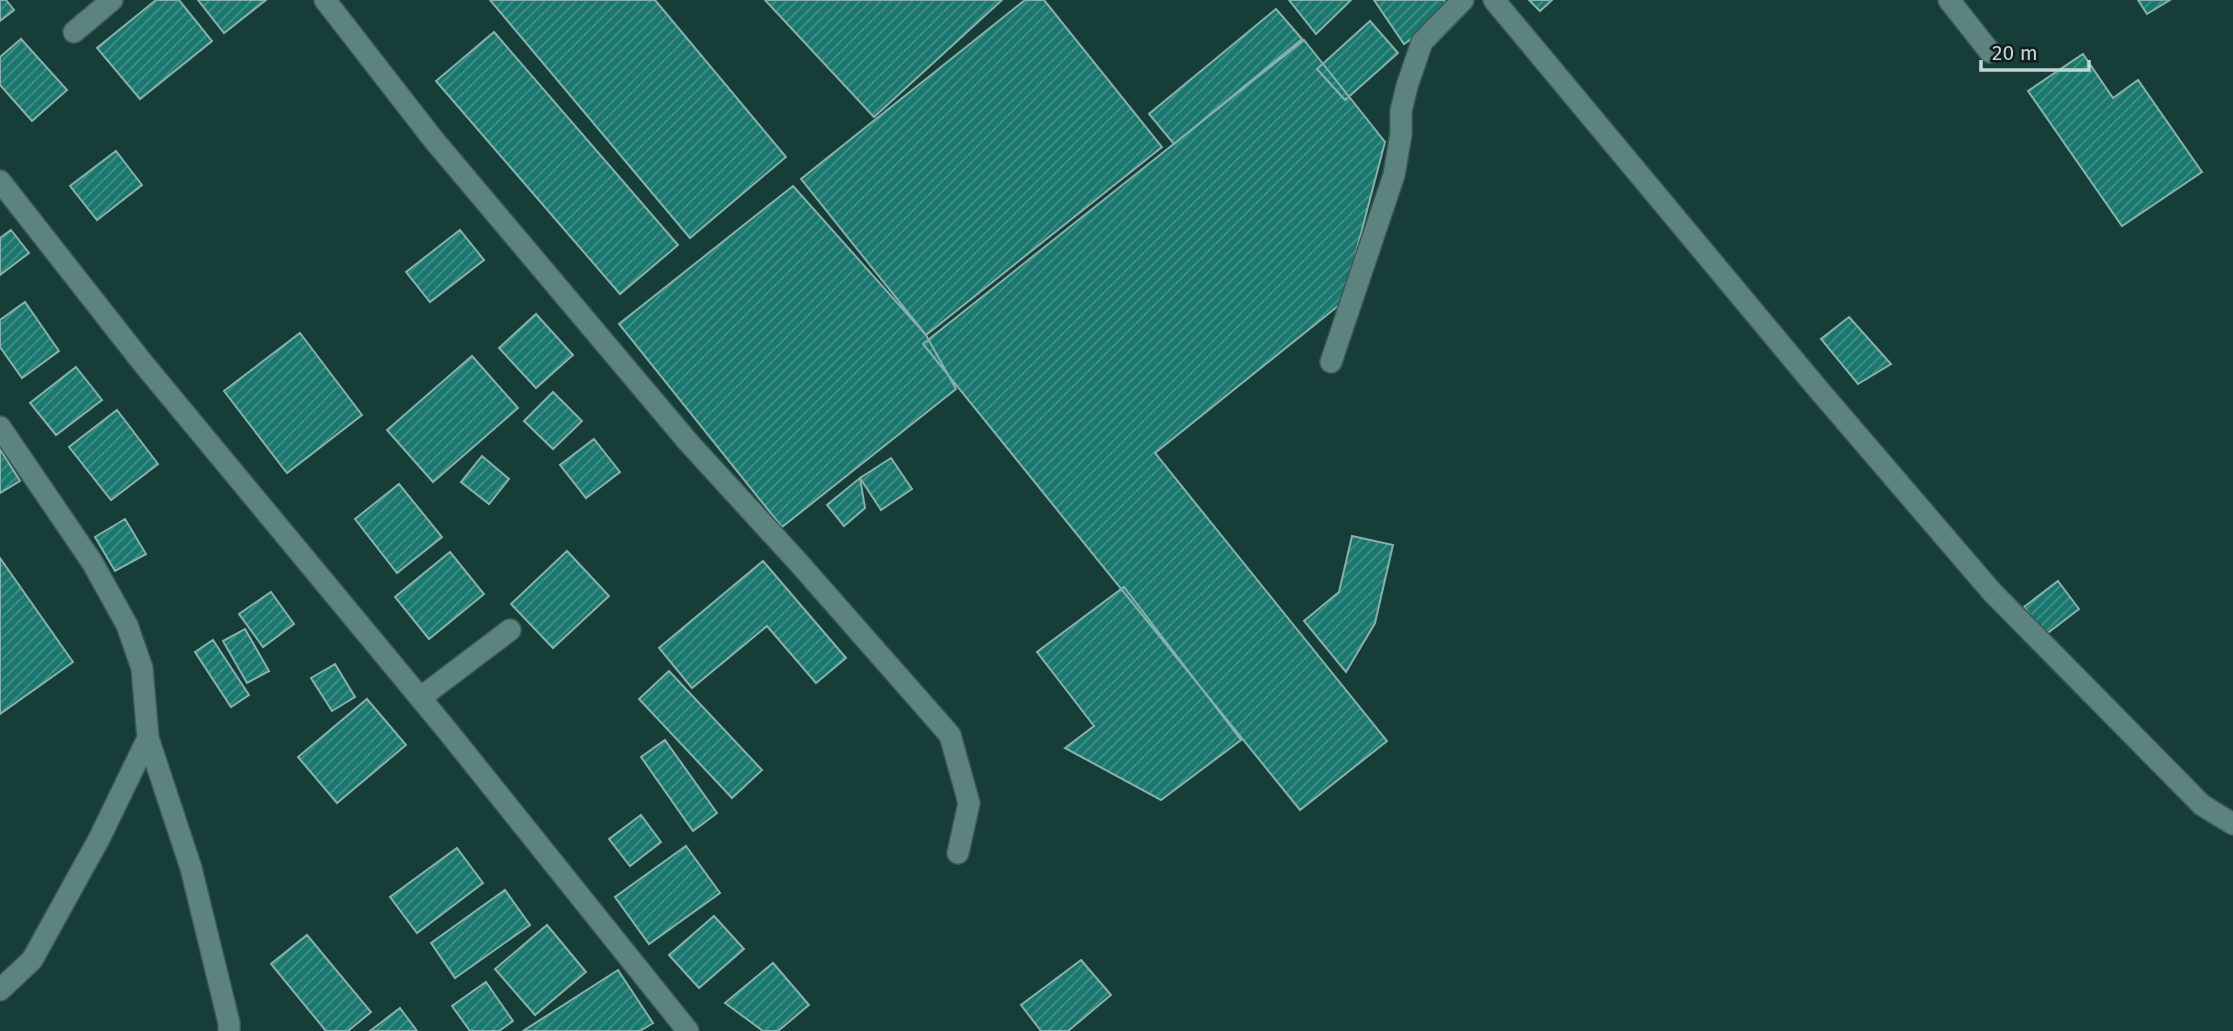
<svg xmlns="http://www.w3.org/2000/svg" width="2233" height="1031" viewBox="0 0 2233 1031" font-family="'Fira Sans',sans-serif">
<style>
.building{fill:url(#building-hatch);stroke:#88b0aa;stroke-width:2}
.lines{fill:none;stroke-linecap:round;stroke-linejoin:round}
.minor-casing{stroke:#3a5956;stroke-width:24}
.minor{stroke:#5d837e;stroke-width:21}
</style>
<defs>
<pattern id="building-hatch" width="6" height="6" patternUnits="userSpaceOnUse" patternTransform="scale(1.75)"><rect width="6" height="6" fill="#1a776e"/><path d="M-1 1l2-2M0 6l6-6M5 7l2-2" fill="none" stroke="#449088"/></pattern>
</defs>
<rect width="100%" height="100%" fill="#173d38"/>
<path class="building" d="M0,0H6L14,10L0,21Z
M156,0H179L212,41L140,99L97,48Z
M198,0H266L224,33Z
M490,0H655L786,157L690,238Z
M765,0H1002L874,117Z
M1025,0H1044L1162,147L926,335L801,179Z
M1289,0H1351L1316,34Z
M1374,0H1444L1451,11L1404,44Z
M1529,0H1552L1540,11Z
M2138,0H2170L2147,14Z
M1276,9L1302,39L1174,144L1149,114Z
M1370,21L1398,53L1345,100L1317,69Z
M494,32L678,245L620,294L436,81Z
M21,39L67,90L32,121L0,85V57Z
M1304,40L1385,142L1343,302L1155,453L1387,741L1300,810L923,344Z
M2083,54L2113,98L2138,80L2202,172L2122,226L2028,91Z
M116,151L142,185L97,220L70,186Z
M793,186L926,335L956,389L782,527L619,324Z
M11,230L29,253L0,275V238Z
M460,230L484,260L430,302L406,272Z
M25,302L59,351L22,378L0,347V320Z
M536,314L573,355L536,388L499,348Z
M1849,317L1891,364L1858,384L1821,339Z
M300,333L362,415L287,473L224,391Z
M472,356L518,408L433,482L387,430Z
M76,367L102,400L56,435L30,403Z
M553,392L582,421L553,449L524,421Z
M117,410L158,464L111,500L69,447Z
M594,439L620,472L586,498L560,465Z
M0,449L20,481L0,493Z
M482,456L509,479L489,504L461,482Z
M891,458L912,489L881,510L860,478Z
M860,478L865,508L844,526L827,505Z
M399,484L442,537L397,573L355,519Z
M125,519L146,554L115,571L95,537Z
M1352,536L1393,545L1375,623L1346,672L1304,621L1339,592Z
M567,551L609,596L553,648L511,604Z
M450,552L484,594L429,639L395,597Z
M0,558L73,662L0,714Z
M763,561L846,658L816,683L767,626L692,688L659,648Z
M2058,581L2079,609L2045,635L2024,607Z
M1124,587L1241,740L1161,800L1065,748L1094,726L1037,652Z
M271,592L294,624L263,647L239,614Z
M245,629L269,671L247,683L223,641Z
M213,640L249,695L231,707L195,652Z
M335,664L355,697L332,711L311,678Z
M669,671L762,770L732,798L639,699Z
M367,699L406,745L337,803L298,757Z
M665,740L717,813L693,831L641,757Z
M641,815L661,842L630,866L609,839Z
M686,846L720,893L649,944L615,897Z
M457,848L483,883L417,933L390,897Z
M505,890L530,925L455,978L431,943Z
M714,916L744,949L699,988L669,955Z
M547,925L586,972L535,1015L495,969Z
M307,935L371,1012L348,1031H326L271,964Z
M1081,960L1111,995L1068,1031H1041L1021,1005Z
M773,963L809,1005L778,1031H763L725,1003Z
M618,970L653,1023L640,1031H523Z
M486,982L513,1021L499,1031H470L452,1006Z
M400,1008L417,1031H370Z"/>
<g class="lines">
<g class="minor-casing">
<path id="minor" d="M325,0L433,139L689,443L798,562L950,735L969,803L958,853
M1494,0L1818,389L1992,592L2202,805L2233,824
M1949,0L1990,52
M74,32L112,0
M0,181L142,362L446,729L688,1031
M1331,362L1394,175L1401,134V111L1407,86L1422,42L1463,0
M0,427L92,562L127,625L142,668L148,738L191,868L229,1023V1031
M420,698L510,630
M0,990L32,960L99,839L148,738"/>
</g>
<use href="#minor" class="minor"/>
</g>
<path d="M1981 60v10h108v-10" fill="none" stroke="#c2d6d3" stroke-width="3.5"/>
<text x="1992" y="60" font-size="21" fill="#c2d6d3" stroke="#11201e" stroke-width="5" paint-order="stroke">20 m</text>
</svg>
